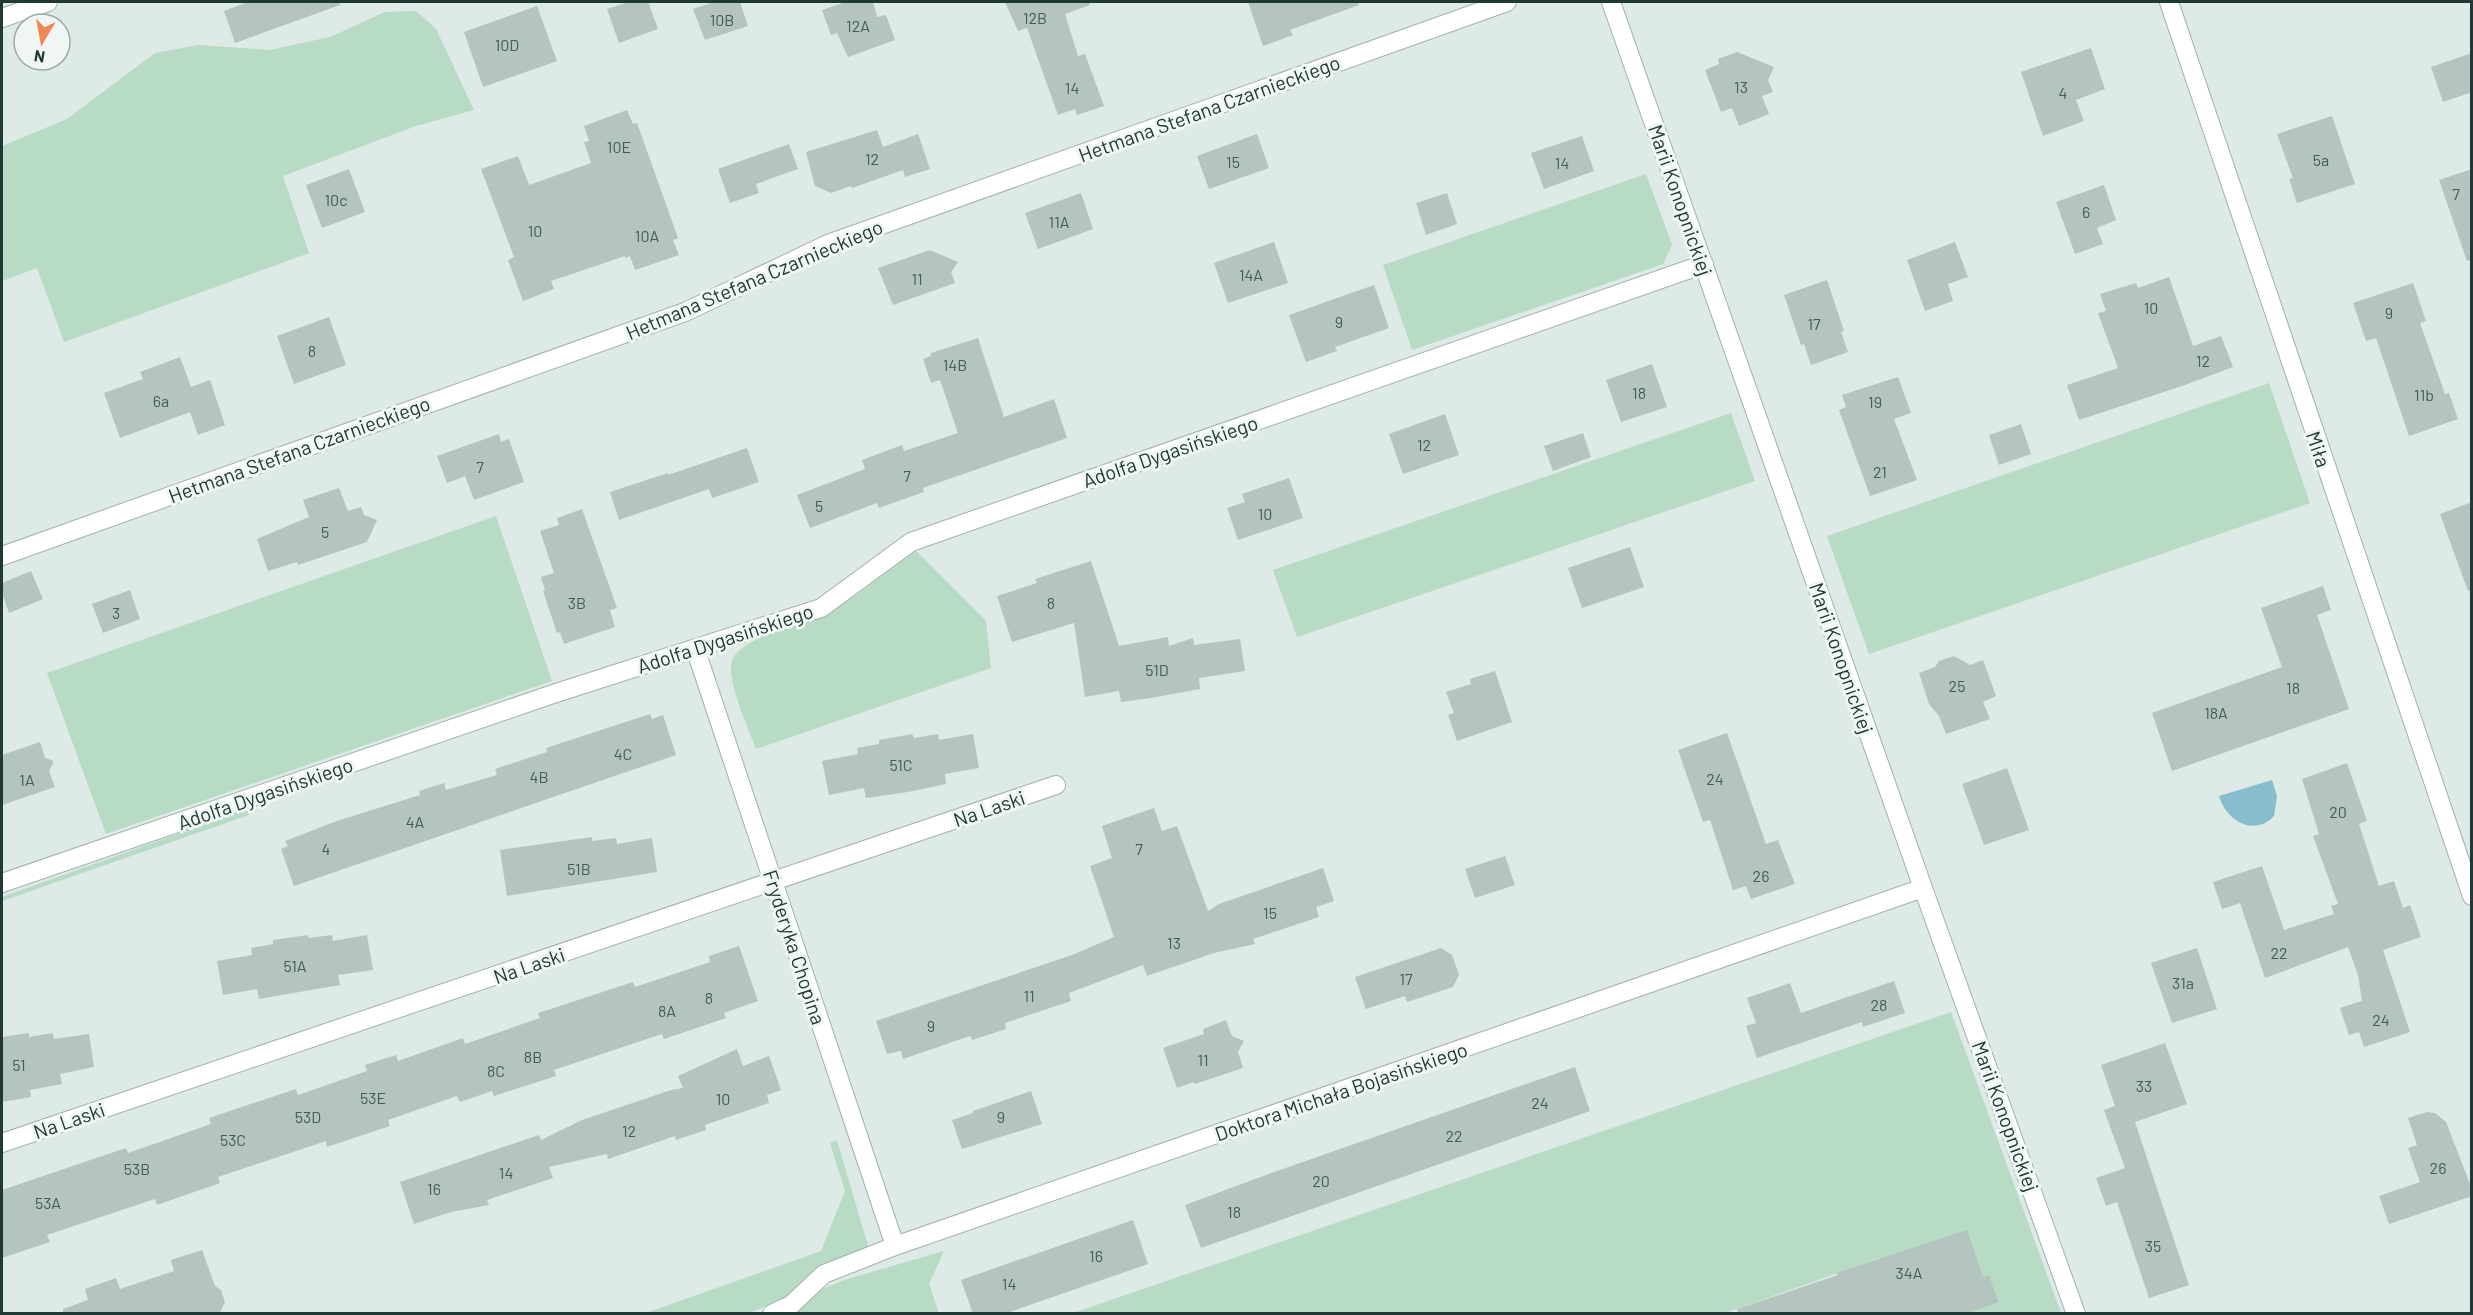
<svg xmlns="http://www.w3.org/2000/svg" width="2473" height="1315" viewBox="0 0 2473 1315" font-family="Barlow,sans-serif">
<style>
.green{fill:#b7dbc4}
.water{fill:#87bece}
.building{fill:#b4c4bf}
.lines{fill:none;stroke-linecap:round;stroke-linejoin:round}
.minor-casing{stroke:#a1b1ac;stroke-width:20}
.minor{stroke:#fff;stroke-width:18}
.labels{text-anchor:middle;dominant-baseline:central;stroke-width:6;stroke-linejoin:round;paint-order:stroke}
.number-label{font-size:16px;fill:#455c57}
.street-label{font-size:20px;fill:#203934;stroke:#eff6f3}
</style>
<rect width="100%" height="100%" fill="#deeae5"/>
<path class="green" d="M416,11L436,29L474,110L416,126L283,176L309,253L64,342L37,268L2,281V146L67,119L155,53L199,45L270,50L330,37L385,12Z
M1646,174L1672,245L1663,264L1412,350L1383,265Z
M2269,383L2310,503L1869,654L1827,536Z
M1731,413L1755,481L1297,637L1273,570Z
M496,516L552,681L106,834L47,673Z
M916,551L986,621L991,668L756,749C749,729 726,681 732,661C739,639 789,630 809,622C848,606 881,574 916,551Z
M247,809L249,815L2,901V897Z
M1951,1012L2061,1313H1965L1999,1301L1989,1275L1983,1277L1880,1258L1725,1313L1070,1314Z
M837,1140L869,1249L810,1274L788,1298L749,1313L643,1314L821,1251L845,1191L830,1143Z
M944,1251L929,1284L939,1313L792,1314L823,1289L844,1280Z"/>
<path class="water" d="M2272,780L2277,796L2274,816C2254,837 2226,821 2219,796Z"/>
<path class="building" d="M248,2H339L340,5L235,43L224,11Z
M629,2H648L658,29L619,43L607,9Z
M714,2H740L748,26L705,40L693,9Z
M846,2H873L877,17L886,15L895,40L848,57L837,33L831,35L822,10Z
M1005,2H1089L1090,5L1065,14L1078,56L1085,54L1104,106L1077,115L1075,109L1058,115L1027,28L1018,31Z
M1248,2H1358L1359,5L1290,30L1293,35L1263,46Z
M537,6L557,61L483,87L464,32Z
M2091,48L2105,89L2076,100L2084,121L2043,136L2021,72Z
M1737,52L1774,67L1768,80L1773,92L1762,96L1769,114L1739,126L1732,108L1721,112L1705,70L1719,64L1718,59Z
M2472,53V92L2443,102L2431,67Z
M627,110L633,124L637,123L678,238L673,240L679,255L635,270L630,256L625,258V256L551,281L554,289L523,301L508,260L514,257L481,169L518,156L529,185L591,163L584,142L589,141L584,126Z
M2332,116L2355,184L2297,203L2289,179L2293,178L2277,134Z
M877,130L883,147L918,134L930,169L905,177L903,170L852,188L851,186L831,193L815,186L806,152Z
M1257,134L1269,168L1209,189L1197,156Z
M1582,136L1594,171L1544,189L1531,153Z
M789,144L798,169L756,184L759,193L730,203L718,169Z
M349,169L365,212L322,228L306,185Z
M2472,169V260L2467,261L2439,180Z
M2104,185L2116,220L2097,228L2103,244L2075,254L2056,202Z
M1081,193L1093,229L1038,249L1025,213Z
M1447,193L1457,224L1426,235L1416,203Z
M1274,242L1288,283L1228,303L1214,263Z
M1955,242L1968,277L1948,284L1953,301L1925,311L1907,260Z
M930,250L958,262L951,272L955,283L893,305L878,268Z
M2169,277L2193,346L2221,336L2233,367L2185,385L2079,420L2067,385L2118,368L2098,313L2106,311L2100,294L2136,283L2138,288Z
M1827,280L1844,331L1841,332L1848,352L1811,365L1804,344L1801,345L1784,295Z
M2413,283L2426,321L2420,323L2445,394L2449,393L2458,419L2409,436L2376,338L2366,341L2353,303Z
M1374,285L1389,328L1335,347L1337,351L1306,362L1289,315Z
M329,317L346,365L294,384L277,336Z
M978,338L1004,417L1054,399L1067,438L923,488L924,492L879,508L877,503L810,528L797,495L865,469L862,460L902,445L904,451L958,433L940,380L931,383L923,359L931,356V353Z
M180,357L191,387L210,380L225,425L198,435L190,412L120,438L104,393L143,379L140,372Z
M1652,364L1667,407L1621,422L1606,380Z
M1898,377L1911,413L1894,419L1917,480L1870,496L1839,410L1846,407L1842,395Z
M1445,414L1459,455L1403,474L1389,434Z
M2021,424L2031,454L1999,465L1989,435Z
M1583,433L1591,457L1553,471L1544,446Z
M499,434L501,442L509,439L524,482L474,500L465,476L447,483L437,456Z
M747,448L759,482L712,498L709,489L619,520L610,492L668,473V475Z
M1289,478L1303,518L1238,540L1227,508L1245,502L1242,494Z
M339,488L348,511L361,507L364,515L377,520L367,542L298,565L297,562L268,571L257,539L309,517L303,500Z
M2472,502V590L2468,591L2440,514Z
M582,509L617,608L610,610L615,627L564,644L560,632L557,633L543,591L545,590L541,577L554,573L540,531L559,525L557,518Z
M1630,547L1644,587L1582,608L1568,568Z
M1091,561L1119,646L1168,637L1169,646L1193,638L1194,645L1240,639L1245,671L1199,678L1200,689L1151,698L1121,702L1119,691L1085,697L1074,623L1012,642L997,596L1037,583L1035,579Z
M31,571L43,599L9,613L2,593V583Z
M2323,586L2331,610L2317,615L2349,709L2172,771L2152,713L2282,667L2261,608Z
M130,590L140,619L103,633L92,604Z
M1954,656L1970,665L1983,660L1996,696L1983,702L1990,719L1946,734L1939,716L1929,704L1919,673L1935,667L1939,661Z
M1495,671L1512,722L1457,741L1448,715L1454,713L1446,692L1471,684L1470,679Z
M650,714L652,719L663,715L676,755L294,886L281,849L288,846L285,841L337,821L420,795L419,791L444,783L446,790L497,775L495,769L547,752L546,748Z
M1727,733L1766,844L1778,840L1795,884L1751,899L1746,886L1733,890L1710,820L1703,822L1678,750Z
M912,734L914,738L938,734L939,740L973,734L979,768L945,774L946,784L908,792L866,798L864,788L829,795L822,761L858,754L857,748L879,744V740Z
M40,742L45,758L54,761L49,771L55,787L2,805V755Z
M2347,763L2367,821L2359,824L2379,886L2394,881L2403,908L2410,905L2421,937L2383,950L2410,1032L2364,1047L2359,1032L2349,1035L2340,1008L2362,1001L2358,975L2348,947L2265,978L2240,903L2222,909L2213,882L2262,866L2284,930L2334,914L2331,906L2338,904L2313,836L2319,834L2302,779Z
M2007,768L2029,830L1984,845L1962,784Z
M1154,808L1162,831L1177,826L1208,911L1219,904L1323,868L1334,901L1316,907L1319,917L1253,939L1255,944L1214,953L1147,976L1143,965L1069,993L1071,1001L1005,1023L1006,1029L972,1040L970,1036L903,1059L901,1051L887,1054L876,1021L1072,955L1114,937L1090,866L1112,858L1102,826Z
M592,837V841L616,838L617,844L652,838L657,872L507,896L500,850Z
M1505,856L1515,885L1475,898L1465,869Z
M308,935L309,938L332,935L333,941L367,935L373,970L338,975L340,985L259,999L257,989L223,995L217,961L252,955L251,948L273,944V940Z
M739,946L758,1001L724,1013L726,1018L664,1039L662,1034L554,1070L556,1076L494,1096L492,1091L460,1102L457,1096L388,1120L390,1126L327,1147L326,1141L218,1177L220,1183L157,1205L155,1199L47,1235L50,1242L2,1258V1190L126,1148L128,1153L211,1124L209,1118L296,1089L298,1095L367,1071L365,1065L396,1055L398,1061L463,1038L465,1044L540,1018L538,1013L569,1003L633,982L635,987L710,962L709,956Z
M1441,948L1452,955L1459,975L1453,987L1407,1002L1405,996L1366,1009L1355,977Z
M2197,948L2217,1009L2172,1023L2151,963Z
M1894,981L1905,1013L1863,1027L1862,1022L1757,1058L1746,1026L1756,1023L1747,998L1790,983L1801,1013Z
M1226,1020L1232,1036L1244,1041L1238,1052L1243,1068L1195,1084L1194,1082L1177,1088L1163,1048L1204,1034L1203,1029Z
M29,1033V1037L53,1033L54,1039L89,1034L94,1067L60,1074L62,1084L30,1090L31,1097L2,1102V1037Z
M2165,1043L2187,1104L2135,1122L2189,1285L2149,1298L2117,1202L2106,1206L2096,1178L2125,1168L2104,1110L2115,1106L2101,1065Z
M737,1049L743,1066L769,1056L781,1090L767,1095L769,1103L705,1125L706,1130L676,1140L675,1136L608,1159L607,1154L549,1167L553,1178L487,1200L489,1205L451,1212L414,1224L400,1182L539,1135L541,1140L582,1120L671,1090L683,1088L678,1076Z
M1575,1067L1590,1111L1201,1248L1185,1205L1277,1171Z
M1031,1091L1042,1124L962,1149L952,1120L973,1113V1111Z
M2427,1112L2435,1113L2446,1122L2472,1189V1196L2389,1224L2379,1196L2420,1182L2408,1148L2417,1145L2408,1118Z
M1133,1220L1148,1264L1004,1314H973L961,1280Z
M1967,1230L1983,1277L1989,1275L1999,1302L1965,1314H1738L1737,1309L1838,1275L1836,1273Z
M202,1250L215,1286L221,1290L225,1302L219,1314H63V1309L88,1300L85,1289L116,1278L120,1289L174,1271L171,1260Z"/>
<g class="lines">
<g class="minor-casing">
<path id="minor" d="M1611,2L1923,888L2076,1314
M2169,2L2472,896
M2,18L48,2
M2,556L685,312L828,244L1507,2
M695,648L895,1246
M2,883L553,694L821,608L911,542L1704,264
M2,1143L1056,785
M772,1314L791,1305L824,1274L895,1246L1923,888"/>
</g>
<use href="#minor" class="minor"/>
</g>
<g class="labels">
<g class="number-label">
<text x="1035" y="17">12B</text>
<text x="722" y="19">10B</text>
<text x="858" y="25">12A</text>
<text x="507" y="44">10D</text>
<text x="1741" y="86">13</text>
<text x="1072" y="87">14</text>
<text x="2063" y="92">4</text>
<text x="619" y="146">10E</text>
<text x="872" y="158">12</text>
<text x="2321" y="159">5a</text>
<text x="1233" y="161">15</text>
<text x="1562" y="162">14</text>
<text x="2456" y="193">7</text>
<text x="336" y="199">10c</text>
<text x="2086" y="211">6</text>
<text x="1059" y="221">11A</text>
<text x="535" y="230">10</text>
<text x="647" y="235">10A</text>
<text x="1251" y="274">14A</text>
<text x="917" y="278">11</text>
<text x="2151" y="307">10</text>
<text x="2389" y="312">9</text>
<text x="1339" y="321">9</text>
<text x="1814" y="323">17</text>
<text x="312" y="350">8</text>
<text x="2203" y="360">12</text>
<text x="955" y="364">14B</text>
<text x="1639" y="392">18</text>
<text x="2424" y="394">11b</text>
<text x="161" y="400">6a</text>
<text x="1875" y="401">19</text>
<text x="1424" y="444">12</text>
<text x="480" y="466">7</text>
<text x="1880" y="471">21</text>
<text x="907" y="475">7</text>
<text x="819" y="505">5</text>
<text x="1265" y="513">10</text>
<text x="325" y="531">5</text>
<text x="577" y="602">3B</text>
<text x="1051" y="602">8</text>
<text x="116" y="612">3</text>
<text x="1157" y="669">51D</text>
<text x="1957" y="685">25</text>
<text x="2293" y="687">18</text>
<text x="2216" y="712">18A</text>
<text x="623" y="753">4C</text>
<text x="901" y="764">51C</text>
<text x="539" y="776">4B</text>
<text x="1715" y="778">24</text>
<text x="27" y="779">1A</text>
<text x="2338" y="811">20</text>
<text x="415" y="821">4A</text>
<text x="326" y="848">4</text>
<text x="1139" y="848">7</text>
<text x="579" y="868">51B</text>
<text x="1761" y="875">26</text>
<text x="1270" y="912">15</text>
<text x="1174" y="942">13</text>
<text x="2279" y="952">22</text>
<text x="295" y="965">51A</text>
<text x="1406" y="978">17</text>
<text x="2183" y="982">31a</text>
<text x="1029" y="995">11</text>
<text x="709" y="997">8</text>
<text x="1879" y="1004">28</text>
<text x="667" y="1010">8A</text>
<text x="2381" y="1019">24</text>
<text x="931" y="1025">9</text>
<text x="533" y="1056">8B</text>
<text x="1203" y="1059">11</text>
<text x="19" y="1064">51</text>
<text x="496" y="1070">8C</text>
<text x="2144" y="1085">33</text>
<text x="373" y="1097">53E</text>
<text x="723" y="1098">10</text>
<text x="1540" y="1102">24</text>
<text x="308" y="1116">53D</text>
<text x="1001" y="1116">9</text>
<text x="629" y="1130">12</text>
<text x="1454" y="1135">22</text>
<text x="233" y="1139">53C</text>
<text x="2438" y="1167">26</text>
<text x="137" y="1168">53B</text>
<text x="506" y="1172">14</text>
<text x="1321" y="1180">20</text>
<text x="434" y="1188">16</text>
<text x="48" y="1202">53A</text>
<text x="1234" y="1211">18</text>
<text x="2153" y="1245">35</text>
<text x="1096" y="1255">16</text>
<text x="1909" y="1272">34A</text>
<text x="1009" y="1283">14</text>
</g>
<g class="street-label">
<text transform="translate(1209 108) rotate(-20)">Hetmana Stefana Czarnieckiego</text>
<text transform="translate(1681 200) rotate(71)">Marii Konopnickiej</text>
<text transform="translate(754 279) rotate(-23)">Hetmana Stefana Czarnieckiego</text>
<text transform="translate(299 449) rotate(-20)">Hetmana Stefana Czarnieckiego</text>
<text transform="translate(2319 449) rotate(71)">Miła</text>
<text transform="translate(1170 451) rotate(-19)">Adolfa Dygasińskiego</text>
<text transform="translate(725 638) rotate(-18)">Adolfa Dygasińskiego</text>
<text transform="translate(1842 658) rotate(71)">Marii Konopnickiej</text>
<text transform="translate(265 793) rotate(-19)">Adolfa Dygasińskiego</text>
<text transform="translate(989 808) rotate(-19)">Na Laski</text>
<text transform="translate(795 947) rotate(72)">Fryderyka Chopina</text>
<text transform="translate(529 965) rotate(-19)">Na Laski</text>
<text transform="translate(1341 1091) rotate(-19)">Doktora Michała Bojasińskiego</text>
<text transform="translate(2006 1116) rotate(70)">Marii Konopnickiej</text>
<text transform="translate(69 1120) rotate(-19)">Na Laski</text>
</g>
</g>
<rect width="2473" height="1315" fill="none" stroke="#203934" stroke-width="6"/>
<g transform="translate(42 42) rotate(190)"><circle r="28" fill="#eff6f3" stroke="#9caaa7" stroke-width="1.5"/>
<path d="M0-4.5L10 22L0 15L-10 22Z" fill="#ef8857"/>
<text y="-9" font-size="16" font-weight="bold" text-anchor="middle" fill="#203934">N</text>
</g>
</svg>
